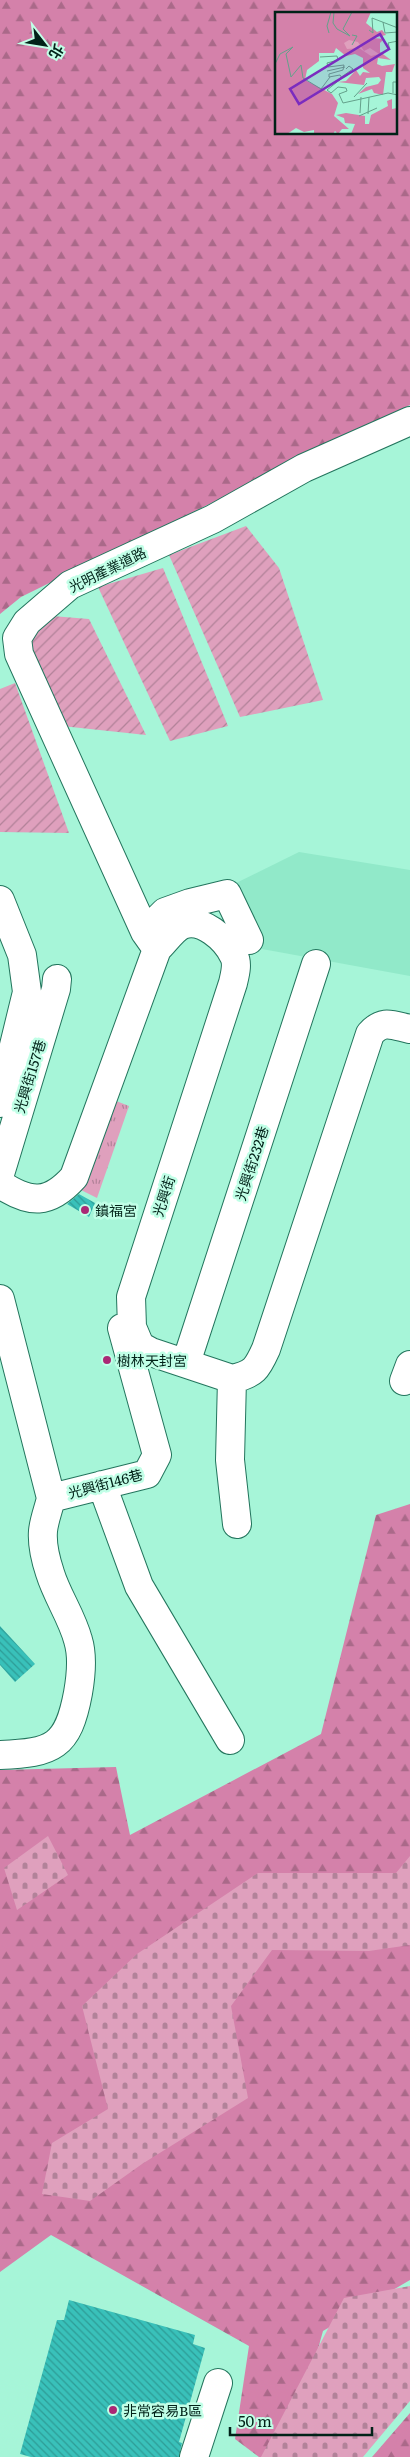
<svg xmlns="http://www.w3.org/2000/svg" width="410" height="2457" viewBox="0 0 410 2457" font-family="Literata,'Noto Sans TC',serif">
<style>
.built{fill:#91e9c9}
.grass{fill:url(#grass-tufts)}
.forest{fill:url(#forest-firs);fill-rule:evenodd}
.cemetery{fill:url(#cemetery-stones)}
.garden{fill:url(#garden-furrows)}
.building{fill:url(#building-back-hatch)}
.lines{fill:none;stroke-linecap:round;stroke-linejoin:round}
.minor-casing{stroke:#23755d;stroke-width:30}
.minor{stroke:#fff;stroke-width:28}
.poi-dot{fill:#aa2875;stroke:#c1ffe7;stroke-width:2}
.labels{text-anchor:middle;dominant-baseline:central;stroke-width:5;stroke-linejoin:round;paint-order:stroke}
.street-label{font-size:14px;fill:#012218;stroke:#c1ffe7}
.poi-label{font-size:14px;fill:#012218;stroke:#c1ffe7;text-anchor:start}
.inset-road{fill:none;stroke:#64a18b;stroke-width:1}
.view{fill:#7b2cbf;fill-opacity:0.15;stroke:#7b2cbf;stroke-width:2.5}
.inset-edge{fill:none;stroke:#012218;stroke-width:2.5}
</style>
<defs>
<pattern id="grass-tufts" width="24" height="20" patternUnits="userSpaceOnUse" patternTransform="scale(1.25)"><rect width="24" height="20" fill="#dfa0bd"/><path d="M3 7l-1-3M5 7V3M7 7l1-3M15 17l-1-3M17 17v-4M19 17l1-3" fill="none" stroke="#b28299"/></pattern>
<pattern id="forest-firs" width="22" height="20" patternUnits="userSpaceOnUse" patternTransform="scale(1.25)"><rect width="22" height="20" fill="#d481aa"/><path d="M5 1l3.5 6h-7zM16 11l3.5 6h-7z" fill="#aa6989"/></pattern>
<pattern id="cemetery-stones" width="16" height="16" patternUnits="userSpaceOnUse" patternTransform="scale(1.25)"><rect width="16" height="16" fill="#dfa0bd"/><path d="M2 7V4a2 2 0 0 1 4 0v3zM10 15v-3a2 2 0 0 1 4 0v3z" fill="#b28299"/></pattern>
<pattern id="garden-furrows" width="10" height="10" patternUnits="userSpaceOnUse" patternTransform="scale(1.25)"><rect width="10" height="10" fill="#dfa0bd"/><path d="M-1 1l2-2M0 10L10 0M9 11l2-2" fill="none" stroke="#b28299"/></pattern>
<pattern id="building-back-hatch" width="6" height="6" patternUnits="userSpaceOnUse" patternTransform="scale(1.25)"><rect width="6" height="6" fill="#39c1ba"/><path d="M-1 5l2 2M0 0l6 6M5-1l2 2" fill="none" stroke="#2e9c96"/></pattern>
</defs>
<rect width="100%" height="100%" fill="#a6f5d8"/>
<path class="built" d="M299,852L410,870V976L262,949L232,885Z"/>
<path class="grass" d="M106,1097L129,1106L97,1198L77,1188Z"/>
<path class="forest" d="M0,0H410V405L21,597L0,614ZM276,14H396V134H276Z
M410,1504V2280L323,2331L288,2457H259L235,2439L249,2346L51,2235L0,2272V1770L116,1767L130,1835L321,1734L376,1515Z
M410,2413V2457H372Z"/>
<path class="cemetery" d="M48,1836L68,1875L17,1910L4,1868Z
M410,1856V1945L369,1951L272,1950L231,2006L248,2098L142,2164L90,2201L42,2194L52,2143L108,2109L82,2006L137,1954L258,1873H396Z
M410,2286V2401L363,2457H261L344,2298Z"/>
<path class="garden" d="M246,526L279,568L323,700L240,717L169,555Z
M163,568L228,726L170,741L98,587Z
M52,616L89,619L146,735L62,726L24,639Z
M15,683L69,833L0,832V689Z"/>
<path class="building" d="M79,1194L95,1203L89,1217L67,1204Z
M0,1626L35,1664L15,1682L0,1665Z
M69,2300L195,2335L193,2344L205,2348L179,2442L182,2443L179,2457H31L20,2454L57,2320H64Z"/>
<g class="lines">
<g class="minor-casing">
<path id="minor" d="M0,900L22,955L27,992L0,1103
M145,932L165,912L190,903L227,894L249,940
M157,949L145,932L19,654L17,638L27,622L70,585L213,519L304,468L410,421
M0,1174L56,989L57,979
M0,1184C30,1204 49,1205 74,1177L157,949C164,943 173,929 182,925C202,917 226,939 234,956C238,964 235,974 233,983L131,1297L132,1327L140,1346L151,1352L232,1379C254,1374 257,1369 266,1349L370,1034C383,1019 392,1025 410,1029
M0,1299L51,1498L147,1474L157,1455L122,1328
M186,1363L316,964
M232,1379L230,1460L237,1524
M404,1381L410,1365
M102,1485L139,1586L230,1740
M0,1755C53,1753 68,1747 78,1693C81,1676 83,1656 78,1640C72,1617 57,1596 50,1573C46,1561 42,1543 43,1531C44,1520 49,1508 51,1498
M194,2457L218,2383"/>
</g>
<use href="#minor" class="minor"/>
</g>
<g class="poi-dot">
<circle cx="85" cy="1210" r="5"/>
<circle cx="107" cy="1360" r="5"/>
<circle cx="113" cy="2410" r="5"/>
</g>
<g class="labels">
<g class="street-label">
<text transform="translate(107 569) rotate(-26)">光明產業道路</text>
<text transform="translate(29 1076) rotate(-73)">光興街157巷</text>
<text transform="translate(251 1163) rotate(-72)">光興街232巷</text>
<text transform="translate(163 1196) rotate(-72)">光興街</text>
<text transform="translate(105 1483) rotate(-15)">光興街146巷</text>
</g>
<g class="poi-label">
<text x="95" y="1210">鎮福宮</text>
<text x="117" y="1360">樹林天封宮</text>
<text x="123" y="2410">非常容易B區</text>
</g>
</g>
<g transform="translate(275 12)">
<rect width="122" height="122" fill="#a6f5d8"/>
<path d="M0,0H96L91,11L102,20L107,18L111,23L98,26L109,27L105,31V40L116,48L103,46L102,52L107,54L120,52L117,60H111L108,83L99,81L97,77L83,82L91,75L103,72L106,68L104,65L91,66L89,73L63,70L71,69L81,58L85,64L88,60L95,61L88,56V46L80,42L71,44L61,36L59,41H44V49L32,58L30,68L57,82L63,91L59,104L74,117H67L63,122L60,119L58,122H39V118L29,120L21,116L12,122H0ZM117,87V97L122,96V122H76L80,112L70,111L69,106L61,103L71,101L90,104V112H94L96,103L113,94L112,89Z" fill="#d481aa"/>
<path d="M74,28L83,30L89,39L95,36L104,42L96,44L84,36L72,37L69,31Z" fill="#dfa0bd"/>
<path class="inset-road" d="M59,0L58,11L62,17L75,24L68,17L77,0M108,10L110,21L123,20M94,18L98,21L97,6L123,16M54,21L52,14L56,0M77,33L82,24L77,23M115,38L113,31L123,29M45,45L62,44L63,48L52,51L53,55L69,53L68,58L54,62V65L65,63L67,66L52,78L56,81L63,75L71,76L72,79L64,82L68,91L113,81L123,83M0,52L5,42L18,35L11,42L16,65L26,53L28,66L46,77L55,65M52,59L70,55M65,66L78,57L74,54L71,57M118,81V70H123M79,85L92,71M85,101L86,85M93,102L94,85M84,104L102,96"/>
<path class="view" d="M105,22L114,37L24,92L15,77Z"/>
<rect width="122" height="122" class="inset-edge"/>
</g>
<g transform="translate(45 45) rotate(121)" stroke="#c1ffe7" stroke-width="4" paint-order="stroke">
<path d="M0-4L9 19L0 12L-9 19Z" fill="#012218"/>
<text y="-8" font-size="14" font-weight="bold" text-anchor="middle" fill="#012218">北</text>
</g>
<path d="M230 2427v8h142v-8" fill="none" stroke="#012218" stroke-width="2.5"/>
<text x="238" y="2427" font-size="15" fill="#012218" stroke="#c1ffe7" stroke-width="4" paint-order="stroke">50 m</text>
</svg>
